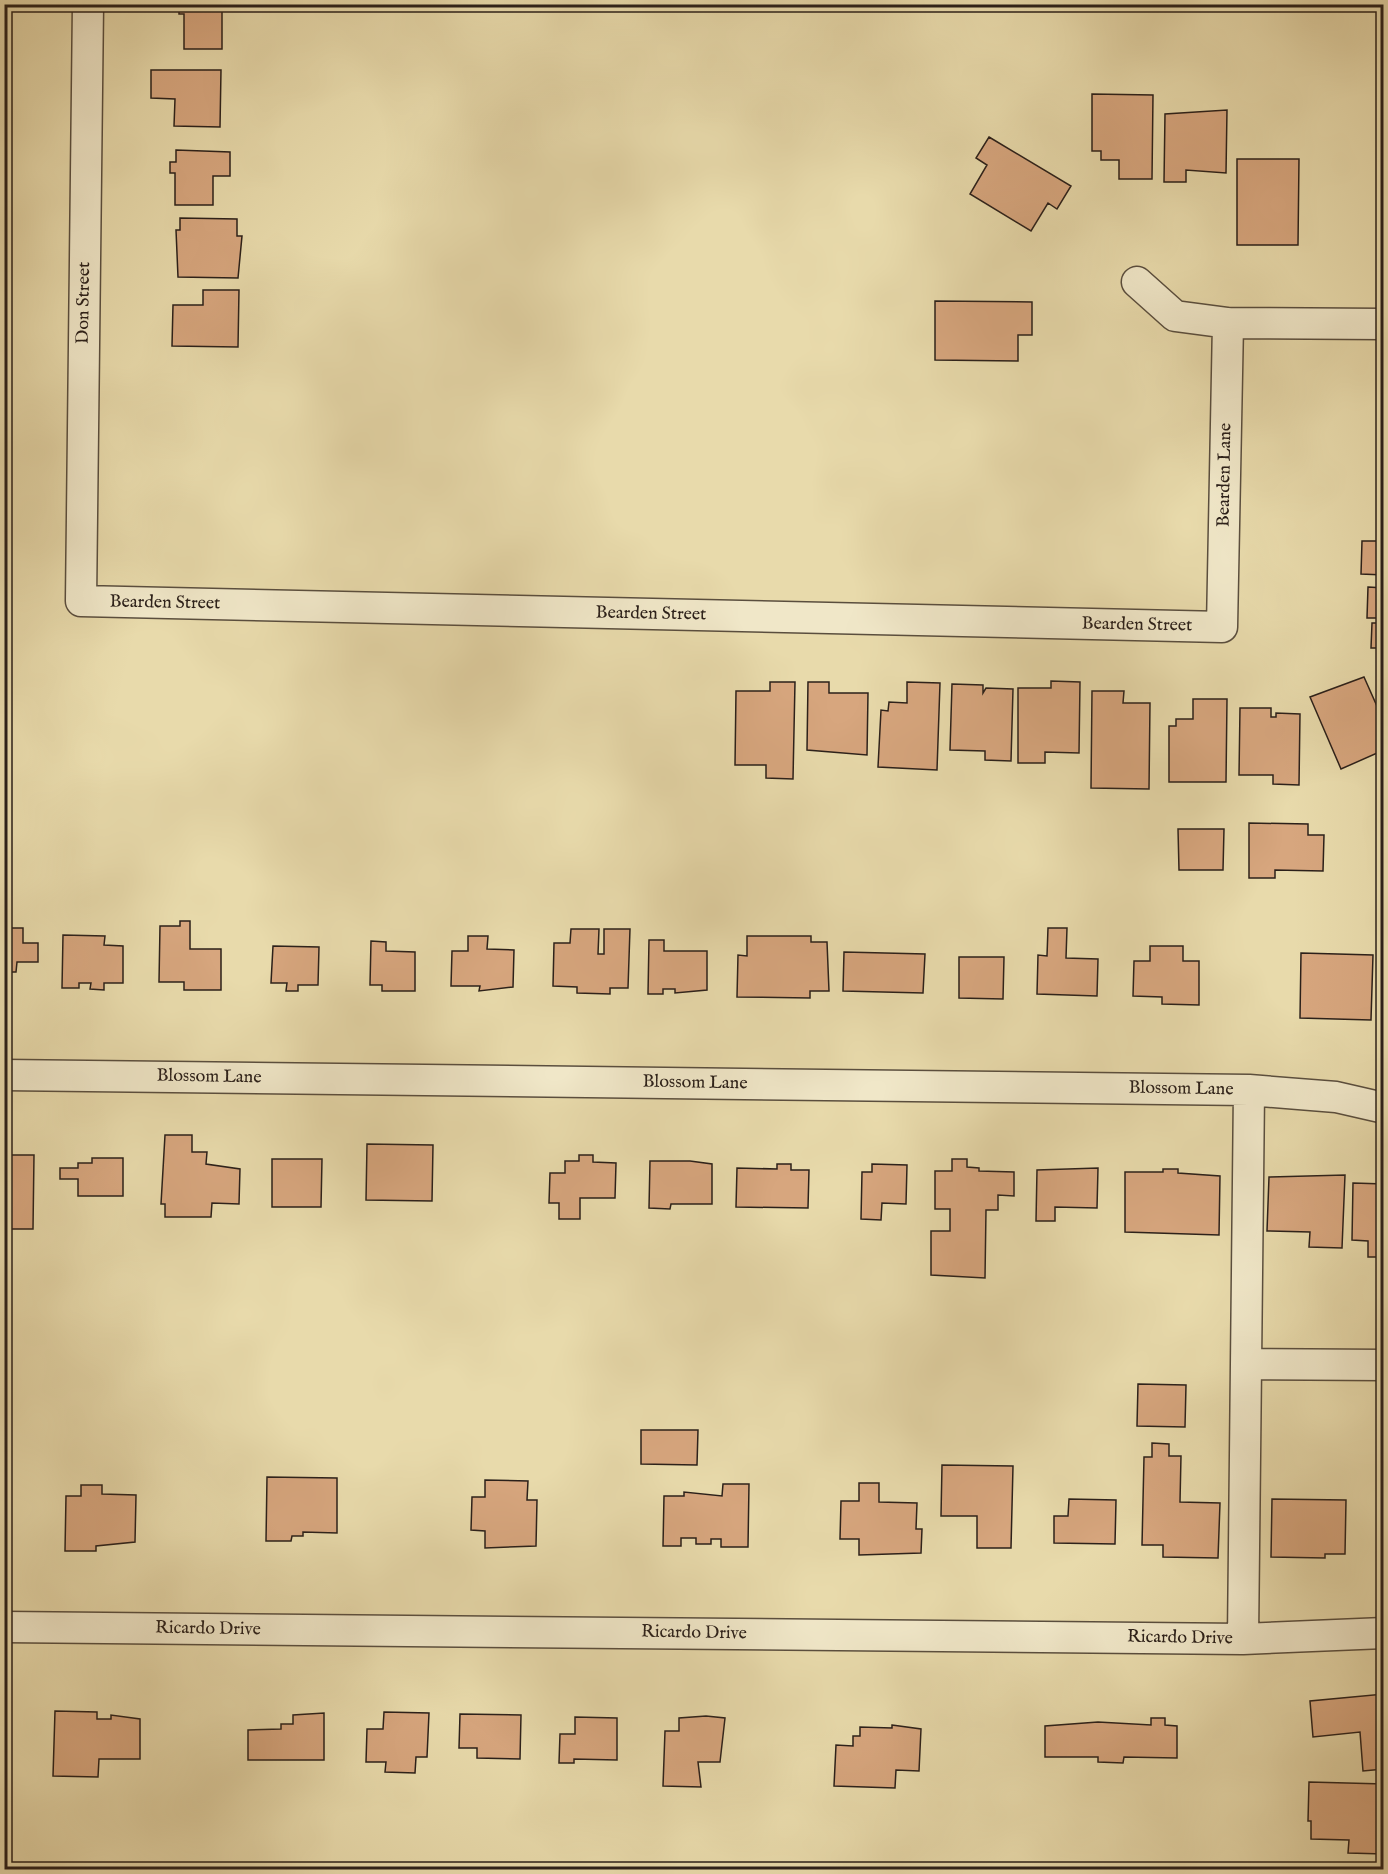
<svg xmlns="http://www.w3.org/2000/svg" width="1388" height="1874" viewBox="0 0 1388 1874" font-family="'IM FELL English',serif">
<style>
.building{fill:#d7a67e;stroke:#2b201a;stroke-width:1.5}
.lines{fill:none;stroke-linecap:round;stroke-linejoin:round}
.minor-casing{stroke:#5a4e3e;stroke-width:33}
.minor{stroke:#f0e7c8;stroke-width:30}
.labels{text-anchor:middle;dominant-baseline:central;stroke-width:5;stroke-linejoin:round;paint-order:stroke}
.street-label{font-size:18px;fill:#2b201a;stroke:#f0e7c8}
</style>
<rect width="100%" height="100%" fill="#e8daab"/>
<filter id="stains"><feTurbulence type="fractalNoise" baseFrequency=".00333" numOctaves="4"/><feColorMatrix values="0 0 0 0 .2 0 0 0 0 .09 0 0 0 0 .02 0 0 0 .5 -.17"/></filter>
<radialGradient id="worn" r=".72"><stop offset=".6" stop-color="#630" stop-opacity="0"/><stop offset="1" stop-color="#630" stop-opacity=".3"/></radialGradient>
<path class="building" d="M179,4H222V49H184V14H179Z
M151,70H221L220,127L174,126L175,99L151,98Z
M1092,94L1153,95L1152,179H1119V160H1101V151H1092Z
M1227,110L1226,173L1186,170V182H1164L1165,114Z
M989,137L1071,186L1057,209L1048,203L1031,231L970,194L987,165L976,158Z
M176,150L230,152V176H213V205H175V173H170V162H176Z
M1237,159H1299L1298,245H1237Z
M4,166H11L10,191H5V197Z
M180,218L237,219V236H242L238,278L178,277L176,230H180Z
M203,290H239L238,347L172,346L173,305H203Z
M935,301L1032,302V335H1018V361L935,360Z
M1381,524H1384V575L1361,574L1362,541H1381Z
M1368,587L1384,588V648H1371L1372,623H1377V618H1367Z
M1364,677L1384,722V750L1341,769L1310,697Z
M1051,681L1080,682L1079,753L1045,752V763H1018V688H1051Z
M770,682H795L793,779L766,778V765H735L736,691H770Z
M808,682H829V693H868L867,755L807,750Z
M907,682L940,683L937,770L878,767L881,710L888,711L889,702L907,703Z
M952,684L983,685V693L986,688L1013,689L1011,761L985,760V751L950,750Z
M1092,691H1124L1123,703H1150L1149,789L1091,788Z
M1193,699H1227L1226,782H1169V726H1176V719H1193Z
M1240,708H1271V717H1276V713L1300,714L1299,785L1273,784V775H1239Z
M1249,823L1308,824V835H1324L1323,871L1275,870V878H1249Z
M1178,829H1224L1223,870H1179Z
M180,921H190V949H221V990H184V982H159L160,926H180Z
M4,928H23V943H38V962H17L16,972H4Z
M1048,928H1067L1066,958L1098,959L1097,996L1037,994L1038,955L1047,956Z
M571,929H599L598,954H604V929H630L628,988H610V994L577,993V987L553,986L554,943H570Z
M63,935L105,936L104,945L123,946V983H104V990L90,989L91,983H79V988H62Z
M468,936H488L487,949L514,950L513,987L479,991L480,986H451L452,951H468Z
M747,936H811V942H827L829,991H810V998L737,997L738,955L747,956Z
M649,940H664V951H707V990L675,993V989H663V994H648Z
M371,941L386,942V951L415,952V991H382V985H370Z
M273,946L319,947L318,985H298V991H286L287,983H271Z
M1150,946H1183V961H1199V1005L1162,1004V997L1133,996L1134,961H1150Z
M844,952L925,954L923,993L843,991Z
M1301,953L1373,955L1371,1020L1300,1018Z
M959,957H1004L1003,999L959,998Z
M165,1135H192V1152H207L206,1164L240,1169L239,1204L212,1203L211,1217H165V1204H161Z
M367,1144L433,1145L432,1201L366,1200Z
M4,1155H34L33,1229H4Z
M579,1155H593V1162L616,1163L615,1198H580V1219H559V1203H549L550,1173H565V1161H579Z
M92,1158H123V1196H78V1179H60V1168H78V1163H92Z
M272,1159H322L321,1207H272Z
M952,1159H967V1167L979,1168V1171L1014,1172V1196L998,1195V1210H986L985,1278L931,1275V1231H950V1209H935V1171H952Z
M650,1161H690L712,1164V1204H671L670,1209L649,1208Z
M777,1164H791V1170H809L808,1208L736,1207L737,1168L777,1169Z
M872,1164L907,1165L906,1204L882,1203L881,1220L861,1219L862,1172H872Z
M1098,1168L1097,1208L1055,1207V1221H1036L1037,1170Z
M1163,1169H1178V1173L1220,1176L1219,1235L1125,1232V1172H1163Z
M1345,1175L1342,1248L1309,1247L1310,1232L1267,1231L1269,1177Z
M1353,1183L1384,1184V1257H1368V1241L1352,1240Z
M1138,1384L1186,1385L1185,1427L1137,1426Z
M641,1430H698L697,1465L641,1464Z
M1152,1443L1169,1444V1456H1181L1180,1502L1220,1503L1218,1558L1163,1557V1545H1142L1144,1457H1152Z
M942,1465L1013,1466L1011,1548H977V1516H941Z
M267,1477L337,1478V1533L303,1532V1536H292L291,1541H266Z
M485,1480L528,1481L527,1500H537L536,1546L485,1548V1531L471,1530L472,1497H485Z
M859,1483H879V1502L917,1503L916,1529H922L921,1553L859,1555V1539H840L841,1501H859Z
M723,1484H749L748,1547H721V1539H711V1544H696V1538H681V1546H663L664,1496H684V1492L722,1496Z
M81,1485H102V1494L136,1495L135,1542L96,1546V1551H65L66,1496H81Z
M1069,1499L1116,1500L1115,1544L1054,1543V1516H1068Z
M1272,1499L1346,1500L1345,1554H1325V1558L1271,1557Z
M1384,1694V1769L1363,1771L1360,1732L1313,1737L1310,1701Z
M55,1711L97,1712V1719H111V1715L140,1719V1759H99L98,1777L53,1776Z
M384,1712L429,1713L427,1757H416L415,1773L385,1772L386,1762H366L367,1729H383Z
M324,1713V1760H248V1730L281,1729V1724H293V1715Z
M460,1714L521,1715L520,1759L477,1758V1748H459Z
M706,1716L725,1718L720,1762H698L701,1787L663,1786L665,1731H679V1718Z
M575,1717L617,1718V1760L574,1759V1763H559L560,1734H575Z
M1151,1718H1165V1725L1177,1726V1758L1124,1757L1123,1763L1098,1762V1757H1045V1726L1098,1722L1151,1725Z
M892,1725L921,1729L919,1771L896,1770L895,1788L834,1786L836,1745L853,1746V1736H860V1727L892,1728Z
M1309,1782L1384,1784V1854L1348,1853L1349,1840L1311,1839V1821H1308Z"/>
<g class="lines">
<g class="minor-casing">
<path id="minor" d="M88,4L81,601L1222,627L1228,323
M1137,282L1175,316L1228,323L1384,324
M4,1075L1249,1090L1336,1097L1384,1108
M1246,1364L1384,1365
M4,1627L1243,1639L1384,1633
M1243,1639L1249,1090"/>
</g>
<use href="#minor" class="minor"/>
</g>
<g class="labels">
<g class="street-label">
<text transform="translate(84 303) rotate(-89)">Don Street</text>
<text transform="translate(1225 475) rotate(-89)">Bearden Lane</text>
<text transform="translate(165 603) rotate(1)">Bearden Street</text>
<text transform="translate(651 614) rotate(1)">Bearden Street</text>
<text transform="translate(1137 625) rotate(1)">Bearden Street</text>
<text transform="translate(209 1077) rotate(1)">Blossom Lane</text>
<text transform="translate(695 1083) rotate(1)">Blossom Lane</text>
<text transform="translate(1181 1089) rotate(1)">Blossom Lane</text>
<text transform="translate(208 1629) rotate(1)">Ricardo Drive</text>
<text transform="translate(694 1633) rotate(1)">Ricardo Drive</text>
<text transform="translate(1180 1638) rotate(1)">Ricardo Drive</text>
</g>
</g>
<rect width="1388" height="1874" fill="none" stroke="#e8daab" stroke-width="24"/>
<rect x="6" y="6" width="1376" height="1862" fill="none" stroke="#2b201a" stroke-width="3"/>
<rect x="12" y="12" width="1364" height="1850" fill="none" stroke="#2b201a" stroke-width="1.5"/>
<rect width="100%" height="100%" filter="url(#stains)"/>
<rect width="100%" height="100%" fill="url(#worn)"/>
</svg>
